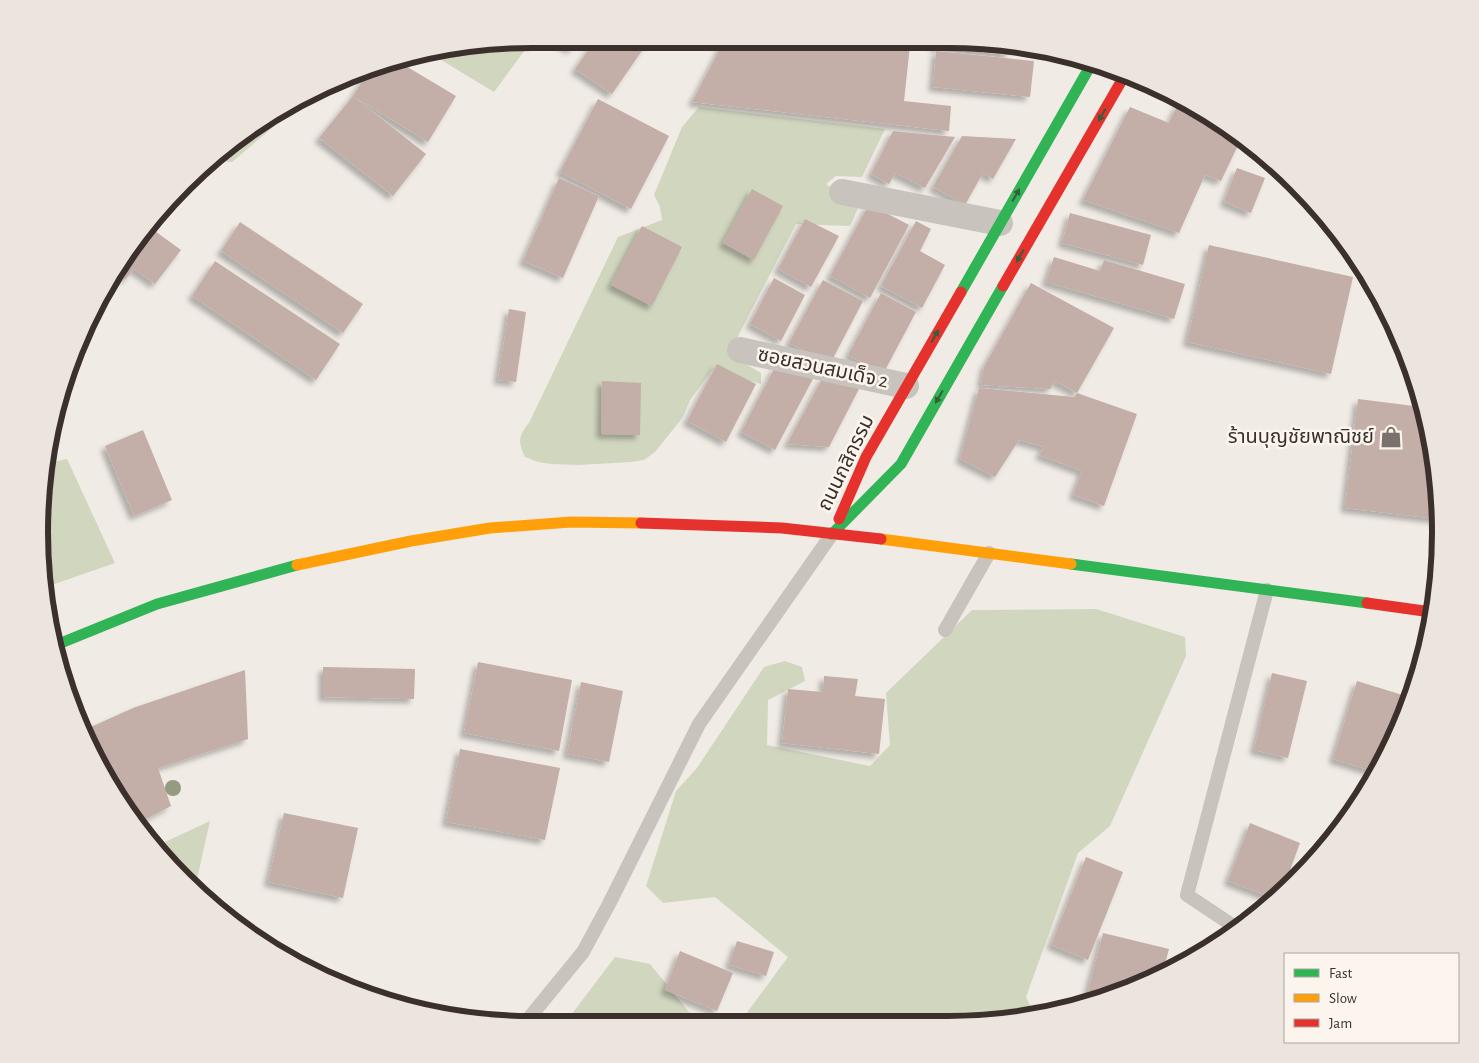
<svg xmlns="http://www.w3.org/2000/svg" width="1479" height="1063" viewBox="0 0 1479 1063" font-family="'Alegreya Sans','Noto Sans Thai',sans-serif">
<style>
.green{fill:#d1d6bf}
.building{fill:#c3afa7;filter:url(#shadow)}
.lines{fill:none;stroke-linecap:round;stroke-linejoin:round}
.lane{stroke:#c9c3be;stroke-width:14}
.street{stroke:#c9c3be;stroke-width:26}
.fast{stroke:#30b455;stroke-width:11}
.slow{stroke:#ff9f0a;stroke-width:11}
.jam{stroke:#e5322d;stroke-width:11}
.tree{fill:#959b80}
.oneway{fill:#375e3a}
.labels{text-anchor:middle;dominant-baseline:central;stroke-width:5;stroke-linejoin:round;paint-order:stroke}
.street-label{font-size:20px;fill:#3b302b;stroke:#fbf5ee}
.poi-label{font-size:20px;fill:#3b302b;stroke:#fbf5ee;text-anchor:end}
.rim{fill:none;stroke:#3b302b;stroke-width:6}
</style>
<defs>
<filter id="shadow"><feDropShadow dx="-4.5" dy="4.5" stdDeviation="2.5" flood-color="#0004"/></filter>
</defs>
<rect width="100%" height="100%" fill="#f0ebe5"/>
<path class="green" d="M531,39H533L494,92L428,52Z
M317,90L232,162L213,161L258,122Z
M699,107L885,129L862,177L836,176L826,184L858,208L850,226L796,224L737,338L735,358L761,373V384L712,370L690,400L683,417L655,452L644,460L631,462L578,465L551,464L538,462L525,457C517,440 519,436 530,421L618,237L662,220L660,207L654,195L682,127Z
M67,459L115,563L43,588L40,500L44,464Z
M1096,609L1185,637L1186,656L1110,826L1078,853L1026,997L1035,1015L1012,1020L740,1022L788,957L715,897L663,903L646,886L676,791L697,768L764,667L785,661L802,667L805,681L768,700L767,745L870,766L890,745L886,693L972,610Z
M210,821L195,888L161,856L154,847Z
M615,957L650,964L689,1012L716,1022L565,1023Z"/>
<path class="building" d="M554,39H579L571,50Z
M596,39H650L612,94L575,69Z
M725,39H851L910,45L904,101L951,106L949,131L692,102Z
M935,39L1010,45L1009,55L934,47Z
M936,51L1034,61L1030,97L933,87Z
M394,59L456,96L428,142L353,96L426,154L393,196L319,138L353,96L371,67Z
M598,99L669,136L631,209L560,172Z
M1178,104L1202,111L1241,139L1221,181L1205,175L1179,233L1083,200L1130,107L1169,123Z
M893,131L955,137L925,188L895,173L889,184L871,174Z
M962,136L1016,139L993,179L983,173L965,205L933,187Z
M1237,168L1265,178L1251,213L1224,202Z
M559,178L599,196L563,278L523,261Z
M752,189L783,206L754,260L723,243Z
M869,204L909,225L870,298L830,276Z
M1070,213L1151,235L1143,265L1062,243Z
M805,219L839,236L811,287L778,269Z
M916,221L931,229L920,251L945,265L922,308L881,286Z
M240,222L363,304L343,333L221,251Z
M148,226L181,250L155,284L134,269L125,280L116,273Z
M642,226L682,247L652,306L611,285Z
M1209,245L1353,277L1331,374L1187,342Z
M1054,257L1100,271L1104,260L1185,284L1174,319L1046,282Z
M215,261L340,344L316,380L192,296Z
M774,278L805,295L781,341L750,324Z
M823,280L863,301L830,364L789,343Z
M1031,283L1114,328L1077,393L1055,381L1050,389L981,385L984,367Z
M881,293L916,312L883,374L848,355Z
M509,309L526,312L516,382L498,380Z
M717,364L756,384L726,442L687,421Z
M775,367L815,375L775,450L741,432Z
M823,377L861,385L829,447L787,444Z
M602,381L641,383L640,435L601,434Z
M979,388L1074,397L1077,393L1137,414L1104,506L1073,495L1082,471L1039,455L1044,447L1019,440L995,477L960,459Z
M1358,399L1422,407L1436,467L1438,519L1345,508Z
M143,430L172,500L134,516L105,446Z
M478,662L572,680L559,751L464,733Z
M323,667L415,669L414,699L323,697Z
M245,670L248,739L158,768L171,806L136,824L122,805L82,731L133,708Z
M1272,673L1307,681L1288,758L1254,750Z
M824,676L858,679L855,696L885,699L879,754L782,743L788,689L823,692Z
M1357,681L1409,697L1389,750L1375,772L1333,759Z
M581,682L623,691L609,762L567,754Z
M460,749L560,768L545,840L446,822Z
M284,813L358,828L343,898L268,882Z
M1341,819L1345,821L1335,835Z
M1250,823L1300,843L1282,892L1275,899L1228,881Z
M1086,857L1123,872L1088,960L1051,945Z
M1103,933L1169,949L1162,975L1106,996L1088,991Z
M737,941L774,952L766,976L729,965Z
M680,951L733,973L717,1011L665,990Z"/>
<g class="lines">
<path class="lane" d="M945,630L989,553
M1235,927L1187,895L1267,590
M525,1023L583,952L609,904L699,724L832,534"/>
<path class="street" d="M842,192L1000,223
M740,350L906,386"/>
<path class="fast" d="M961,292L1092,63
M832,534L901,464L1003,286
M1071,564L1367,603
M56,645L157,604L297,565"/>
<path class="slow" d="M881,539L1071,564
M297,565L411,541L490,528L571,522L641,523"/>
<path class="jam" d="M1003,286L1126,73
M839,519L866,457L961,292
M641,523L782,528L881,539
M1367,603L1431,612"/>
</g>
<circle class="tree" cx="173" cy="788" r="8"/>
<defs><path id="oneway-solid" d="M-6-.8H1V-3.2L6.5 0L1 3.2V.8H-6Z" transform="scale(1.25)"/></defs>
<g class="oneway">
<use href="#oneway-solid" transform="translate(1102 115) rotate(120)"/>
<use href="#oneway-solid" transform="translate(1016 195) rotate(-60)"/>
<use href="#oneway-solid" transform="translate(1020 256) rotate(120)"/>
<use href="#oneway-solid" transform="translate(935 336) rotate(-60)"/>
<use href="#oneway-solid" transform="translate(939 397) rotate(120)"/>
</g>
<defs>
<g id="shop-bare" transform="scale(1.725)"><path d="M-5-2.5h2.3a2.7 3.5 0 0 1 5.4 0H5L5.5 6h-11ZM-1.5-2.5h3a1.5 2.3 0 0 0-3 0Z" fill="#7a716c" stroke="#fbf5ee" stroke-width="2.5" paint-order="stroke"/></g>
</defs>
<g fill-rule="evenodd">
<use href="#shop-bare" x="1391" y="437"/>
</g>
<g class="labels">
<g class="street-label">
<text transform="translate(823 368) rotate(12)">ซอยสวนสมเด็จ 2</text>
<text transform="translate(846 463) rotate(-64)">ถนนกสิกรรม</text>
</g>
<g class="poi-label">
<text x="1374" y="437">ร้านบุญชัยพาณิชย์</text>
</g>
</g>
<path d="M0 0H1479V1063H0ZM532 48H948A484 484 0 0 1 1432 532V532A484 484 0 0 1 948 1016H532A484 484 0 0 1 48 532V532A484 484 0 0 1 532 48Z" fill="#ece5de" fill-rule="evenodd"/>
<path class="rim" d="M532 48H948A484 484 0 0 1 1432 532V532A484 484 0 0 1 948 1016H532A484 484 0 0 1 48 532V532A484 484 0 0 1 532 48Z"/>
<rect x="1284" y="953" width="175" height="90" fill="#fbf5ee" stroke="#aea6a0"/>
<rect x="1294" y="969" width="25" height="8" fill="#30b455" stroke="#aea6a0"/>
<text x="1329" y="978" font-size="15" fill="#3b302b">Fast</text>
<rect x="1294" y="994" width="25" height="8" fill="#ff9f0a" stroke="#aea6a0"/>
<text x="1329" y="1003" font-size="15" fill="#3b302b">Slow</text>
<rect x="1294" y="1019" width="25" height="8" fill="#e5322d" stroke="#aea6a0"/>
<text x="1329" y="1028" font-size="15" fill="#3b302b">Jam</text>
</svg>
